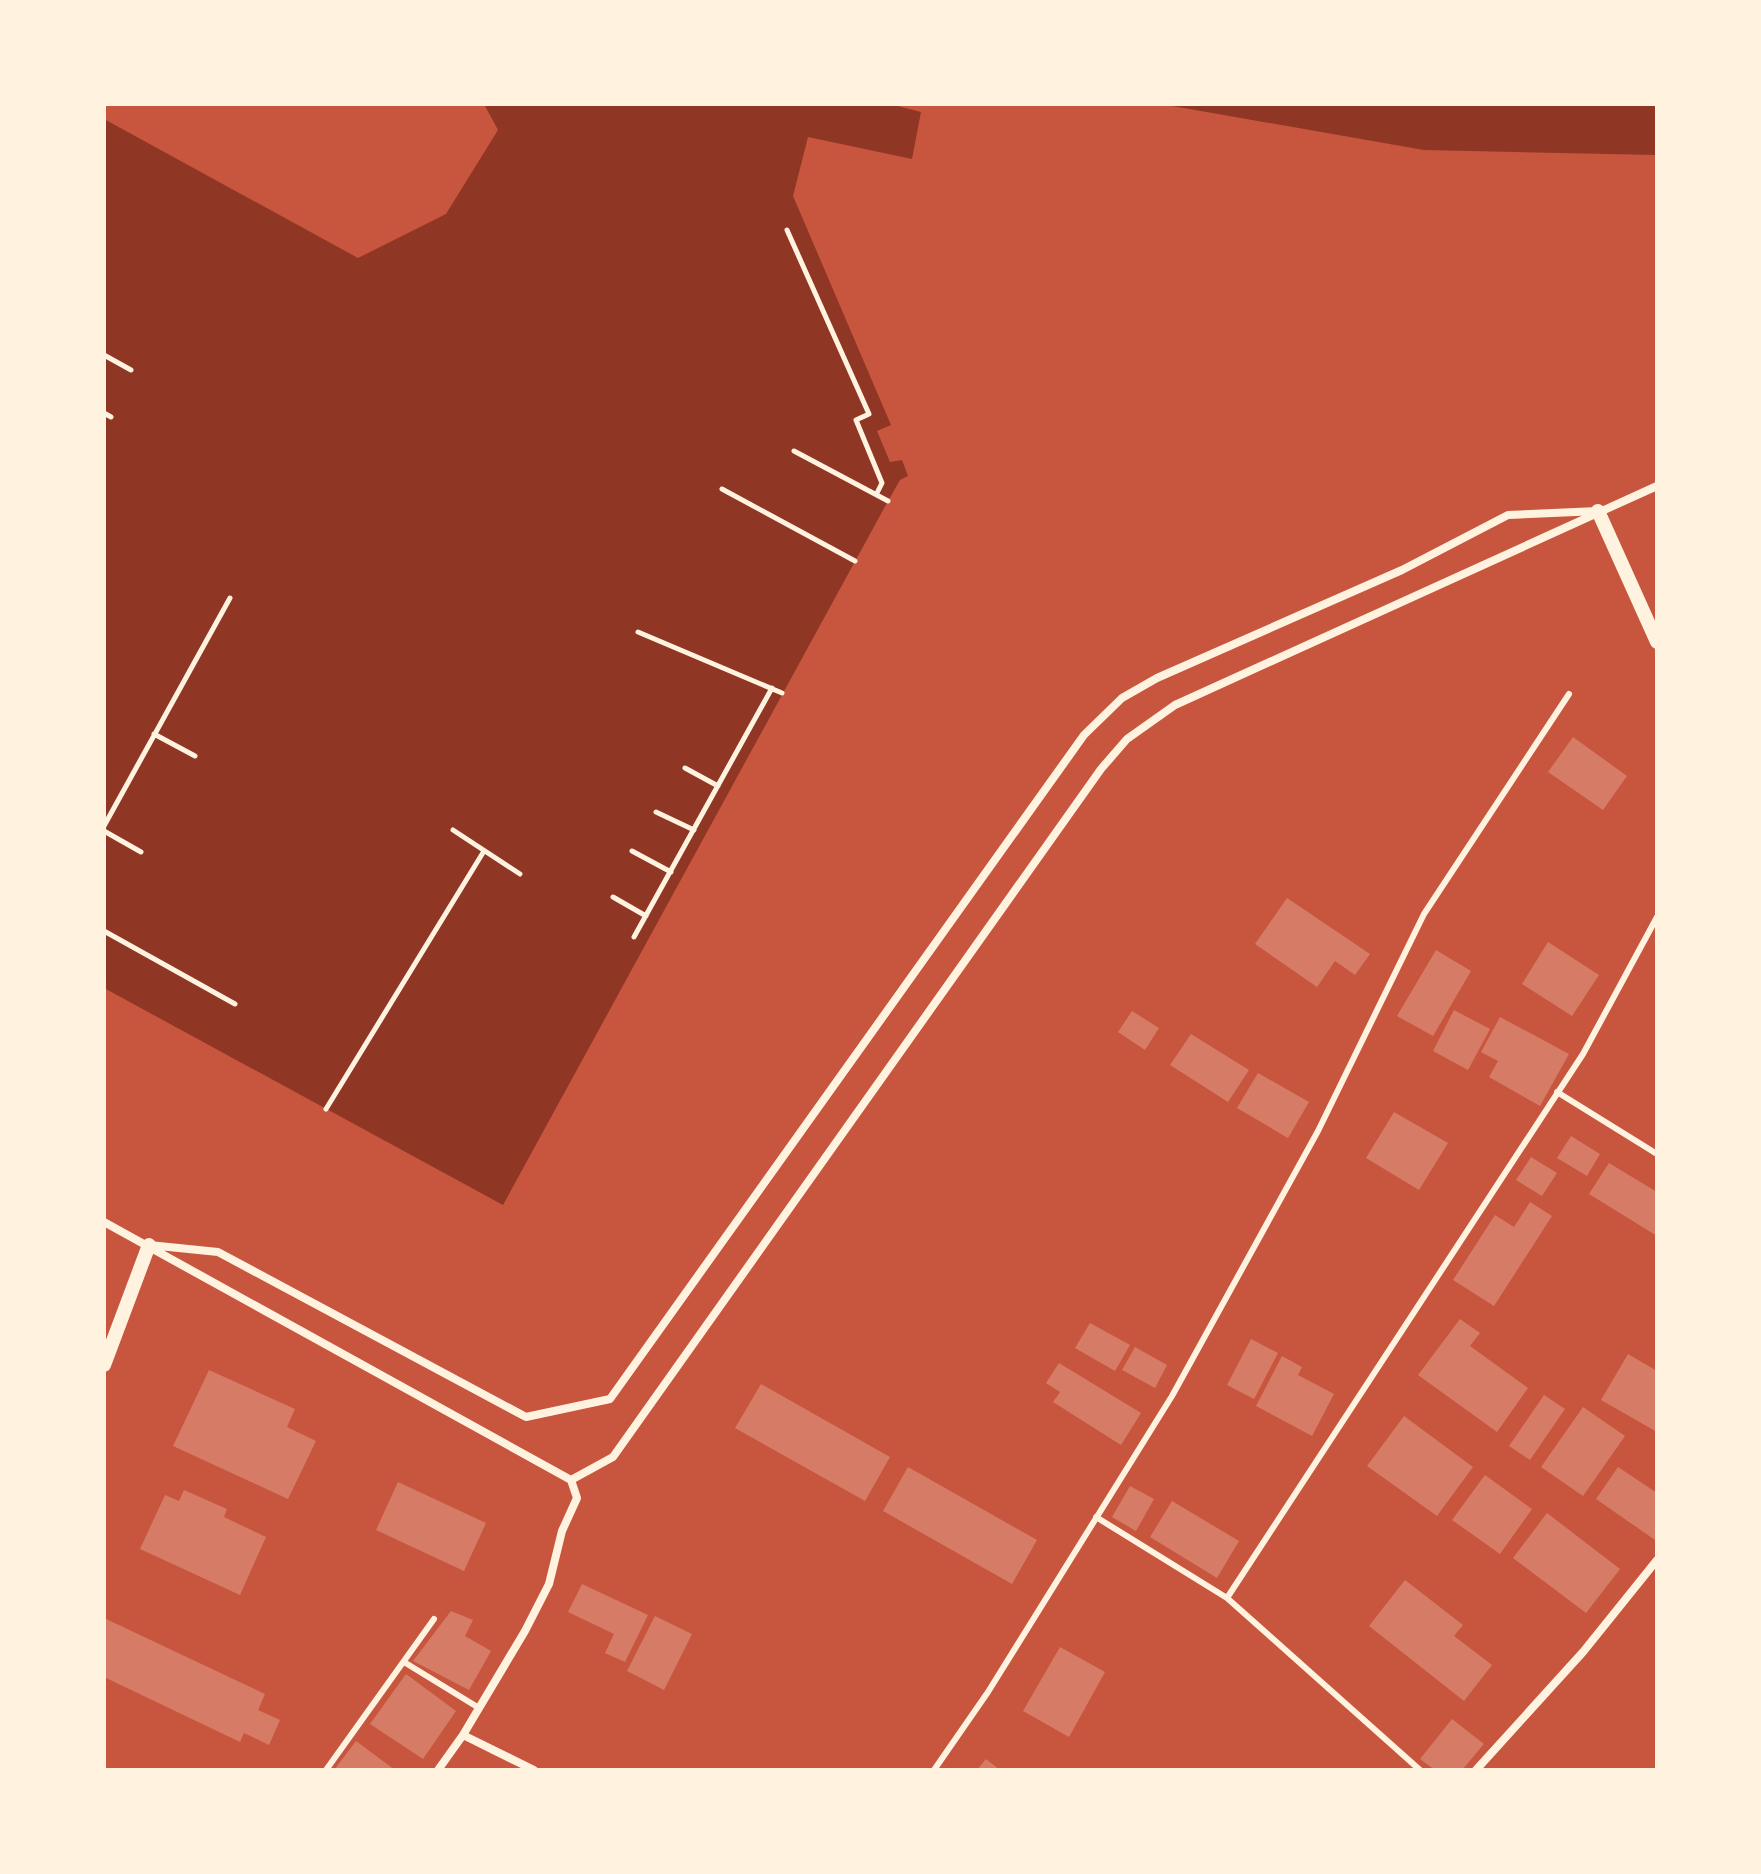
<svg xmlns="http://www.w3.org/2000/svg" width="1761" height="1874" viewBox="0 0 1761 1874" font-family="Merriweather,serif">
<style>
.water{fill:#8f3625}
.building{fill:#d67c66}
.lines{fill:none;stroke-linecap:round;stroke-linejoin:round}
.path{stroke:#fff3e0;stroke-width:5}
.service{stroke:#fff3e0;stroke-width:6}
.minor{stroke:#fff3e0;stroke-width:8}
.tertiary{stroke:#fff3e0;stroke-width:14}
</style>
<rect width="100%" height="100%" fill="#c8553d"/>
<path class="water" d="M484,104H890L921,112L912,159L808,137L793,196L891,425L877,431L890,462L902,460L908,476L900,480L888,501L503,1205L104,988V119L358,258L446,214L498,130Z
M1161,104H1657V155L1424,150Z"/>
<path class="building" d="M1573,737L1627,776L1603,810L1548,772Z
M1287,898L1370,954L1355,975L1335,961L1317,987L1255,944Z
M1548,942L1599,975L1572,1016L1522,984Z
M1436,950L1471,971L1433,1036L1397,1016Z
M1454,1010L1490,1029L1468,1070L1433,1051Z
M1132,1011L1159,1028L1145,1050L1118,1032Z
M1500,1017L1569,1054L1540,1106L1489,1077L1498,1061L1481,1052Z
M1191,1034L1249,1070L1228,1102L1170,1065Z
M1258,1073L1309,1102L1288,1138L1237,1108Z
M1394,1112L1448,1143L1419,1190L1366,1158Z
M1571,1136L1600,1154L1587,1176L1557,1158Z
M1531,1157L1557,1173L1542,1196L1516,1180Z
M1609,1163L1657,1192V1236L1589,1194Z
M1530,1202L1552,1216L1494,1306L1453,1280L1495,1215L1514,1227Z
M1460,1319L1480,1333L1470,1346L1528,1388L1497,1432L1418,1375Z
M1090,1323L1130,1345L1115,1371L1075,1348Z
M1251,1339L1278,1353L1254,1399L1227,1385Z
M1135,1347L1167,1365L1155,1388L1122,1370Z
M1628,1354L1657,1371V1432L1601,1400Z
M1282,1356L1302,1367L1298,1375L1334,1394L1312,1436L1256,1406Z
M1059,1363L1141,1413L1121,1445L1053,1402L1060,1392L1046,1383Z
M209,1370L295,1409L287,1427L316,1441L288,1499L173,1446Z
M761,1384L890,1457L865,1501L735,1428Z
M1544,1395L1565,1409L1530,1460L1509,1446Z
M1583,1407L1625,1436L1583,1496L1541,1467Z
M1404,1416L1473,1467L1437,1516L1367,1466Z
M908,1467L1037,1540L1012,1584L883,1511Z
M1618,1467L1657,1493L1655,1540L1596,1499Z
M1485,1475L1532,1509L1500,1554L1452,1520Z
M398,1482L486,1523L464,1571L376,1530Z
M1130,1486L1154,1499L1136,1531L1112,1517Z
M184,1490L227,1509L224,1517L266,1537L240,1595L140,1549L165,1495L179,1501Z
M1172,1501L1239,1541L1217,1578L1150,1537Z
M1547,1513L1620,1569L1586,1613L1513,1558Z
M1405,1580L1463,1625L1454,1636L1492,1665L1464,1701L1369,1626Z
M582,1584L648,1615L625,1662L605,1653L614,1634L568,1612Z
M451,1611L473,1620L465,1636L491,1651L469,1690L413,1661Z
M655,1616L692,1634L664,1690L627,1671Z
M104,1618L265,1694L258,1710L280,1720L269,1745L244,1733L240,1742L104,1677Z
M1060,1647L1105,1672L1069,1737L1023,1711Z
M406,1674L456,1711L423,1759L370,1724Z
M1452,1719L1484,1744L1462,1770H1435L1420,1759Z
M356,1741L395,1770H334Z
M986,1759L1000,1770H977Z"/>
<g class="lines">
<path class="path" d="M787,230L869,414L856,420L882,483L877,493
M104,355L131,370
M104,413L111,417
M794,451L888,501
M722,489L855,561
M638,632L782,693
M154,734L195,756
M685,768L718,786
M656,812L694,830
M104,826L230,598
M453,830L520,874
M104,831L141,852
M632,851L671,872
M613,897L646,916
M104,931L235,1004
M634,937L772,688
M326,1109L484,851"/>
<path class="service" d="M1557,1092L1657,1154
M1096,1517L1227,1598
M404,1662L479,1708
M326,1770L434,1619
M934,1770L988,1692L1172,1396L1318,1131L1424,914L1569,694
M1420,1770L1227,1598L1583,1054L1657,917"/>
<path class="minor" d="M104,1222L571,1480L577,1498L562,1531L549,1584L525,1631L463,1735L438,1770
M149,1245L218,1252L526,1417L610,1399L1084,735L1122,698L1157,678L1402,570L1508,515L1598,511
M571,1480L613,1457L1101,769L1127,739L1175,705L1657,486
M463,1735L534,1770
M1476,1770L1583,1652L1657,1560"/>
<path class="tertiary" d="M1598,511L1657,642
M104,1365L149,1245"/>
</g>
<rect width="1761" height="1874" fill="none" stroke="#fff3e0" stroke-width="212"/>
</svg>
